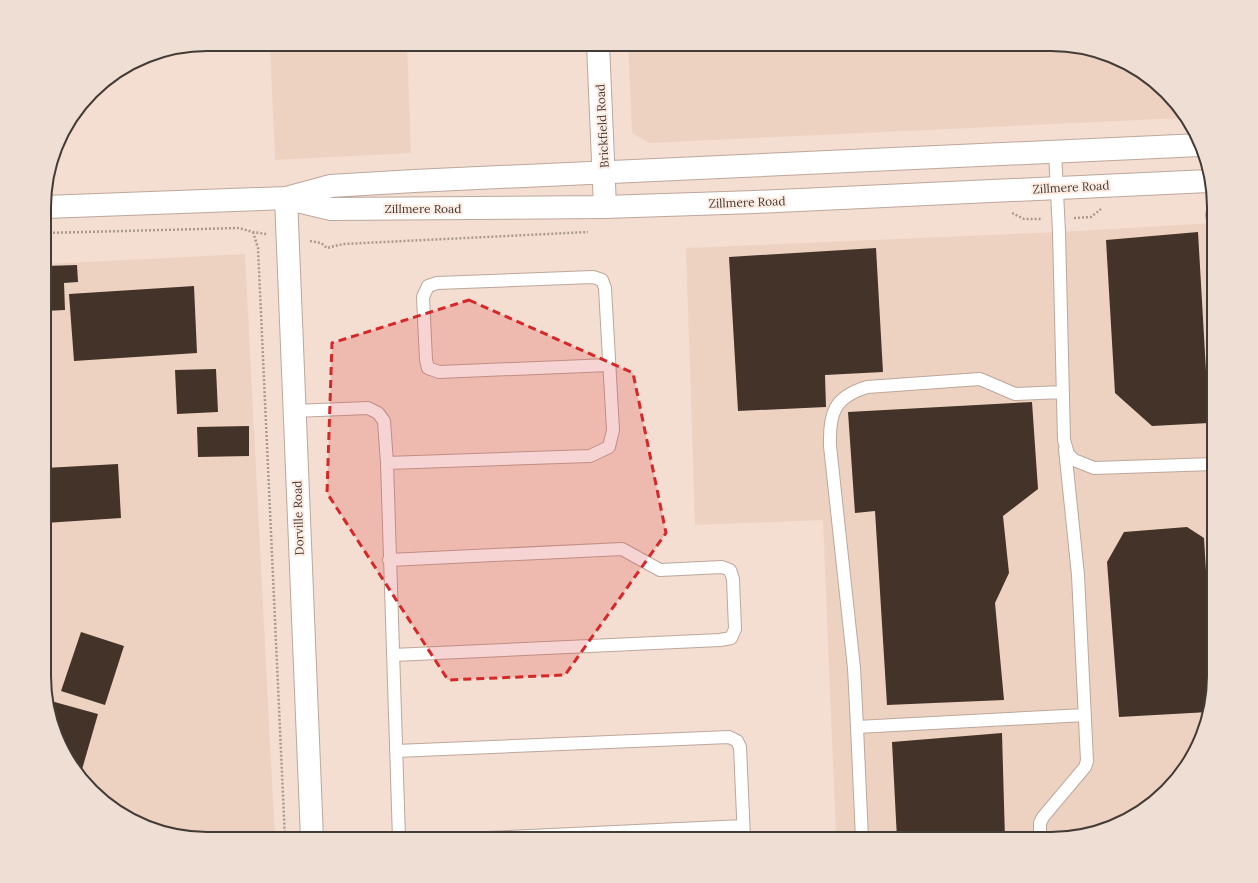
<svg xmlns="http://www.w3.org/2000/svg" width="1258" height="883" viewBox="0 0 1258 883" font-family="Lora,serif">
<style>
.built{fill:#eed2c1}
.building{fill:#443329}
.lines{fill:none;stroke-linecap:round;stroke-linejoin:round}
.service-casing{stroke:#bca79b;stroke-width:14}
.minor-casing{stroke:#bca79b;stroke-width:24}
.tertiary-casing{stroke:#bca79b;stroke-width:24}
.secondary-casing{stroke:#bca79b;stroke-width:24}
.path{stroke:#aa9990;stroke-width:2.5;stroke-dasharray:2 2;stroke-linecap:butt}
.service{stroke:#fff;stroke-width:12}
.minor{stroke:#fff;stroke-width:22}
.tertiary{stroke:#fff;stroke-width:22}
.secondary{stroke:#fff;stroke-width:22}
.marked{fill:#d62828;fill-opacity:0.2;stroke:#d62828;stroke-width:3;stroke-dasharray:8 5;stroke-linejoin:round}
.labels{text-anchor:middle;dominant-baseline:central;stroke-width:4;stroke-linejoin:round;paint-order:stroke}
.street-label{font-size:12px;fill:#433b36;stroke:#feece2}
.rim{fill:none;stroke:#433b36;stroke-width:2}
</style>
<rect width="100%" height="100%" fill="#f4ded1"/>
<path class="built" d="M328,44H407L411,153L275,160L270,47Z
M628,44H1061L1103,53L1150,78L1183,118L649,143L632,133Z
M1214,223V686L1205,728L1180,775L1123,822L1051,839H836L823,520L695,525L686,248L1059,232Z
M245,254L275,839H197L155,830L108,805L66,757L45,697V264Z"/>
<path class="building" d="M1198,232L1209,423L1152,426L1115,393L1106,240Z
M876,248L883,372L825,375L826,407L738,411L729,257Z
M77,265L78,282L64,283L65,310L45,311V266Z
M194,286L197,353L74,361L69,294Z
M216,369L218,412L177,414L175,370Z
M1032,402L1038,489L1003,516L1009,573L995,603L1004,700L887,705L875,511L855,513L848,412Z
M249,426V456L198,457L197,427Z
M118,464L121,518L45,523V468Z
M1187,527L1204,538L1213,687L1209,712L1119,717L1107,562L1124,532Z
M81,632L124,646L105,705L61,691Z
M51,701L98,714L81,773L66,757L49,708Z
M1002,733L1005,839H897L892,742Z"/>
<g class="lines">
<g class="service-casing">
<path id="service" d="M1055,152L1059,232L1064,440L1068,454L1074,460L1094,468L1214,464
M1214,208L1212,215L1214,225
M294,411L368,408L378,413L384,421L387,463L399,839
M387,463L590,456L609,447L613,430L605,288L602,280L593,277L437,283L428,286L423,297L426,360L428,368L439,372L609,365
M389,560L622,549L660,570L722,567L730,570L733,579L735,629L731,638L720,640L393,655
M857,727L854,668L830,446C829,413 834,397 867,387L980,379L1015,394L1063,392
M396,751L729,737L737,741L740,747L744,839
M465,839L743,826
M862,839L857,727L1085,715
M1040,839V823L1043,817L1085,767L1087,761L1078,575L1065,449"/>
</g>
<g class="minor-casing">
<path id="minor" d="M598,44L605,207"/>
</g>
<g class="tertiary-casing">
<path id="tertiary" d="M286,198L312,839"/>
</g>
<g class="secondary-casing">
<path id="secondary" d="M289,199L331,209L605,207L755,202L1209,181
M45,207L286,198L330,186L414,181L1200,145"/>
</g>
<path class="path" d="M1012,213L1024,219H1042
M1074,218L1091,217L1101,209
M253,232L258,248L285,839
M45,233L239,228L253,232L266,234
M310,241L321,243L327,248L343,244L588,232"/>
<use href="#service" class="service"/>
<use href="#minor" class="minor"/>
<use href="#tertiary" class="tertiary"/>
<use href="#secondary" class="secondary"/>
</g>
<path class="marked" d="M469,300L633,373L666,533L565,675L448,680L327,493L332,343Z"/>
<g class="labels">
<g class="street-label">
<text transform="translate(602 126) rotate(-93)">Brickfield Road</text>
<text transform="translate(1071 187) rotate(-3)">Zillmere Road</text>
<text transform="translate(747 202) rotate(-2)">Zillmere Road</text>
<text x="423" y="208">Zillmere Road</text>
<text transform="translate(298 518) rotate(-92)">Dorville Road</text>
</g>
</g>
<path d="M0 0H1258V883H0ZM207 51H1051A156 156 0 0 1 1207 207V676A156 156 0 0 1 1051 832H207A156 156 0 0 1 51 676V207A156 156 0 0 1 207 51Z" fill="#efded4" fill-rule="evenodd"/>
<path class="rim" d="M207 51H1051A156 156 0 0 1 1207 207V676A156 156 0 0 1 1051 832H207A156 156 0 0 1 51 676V207A156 156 0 0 1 207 51Z"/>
</svg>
